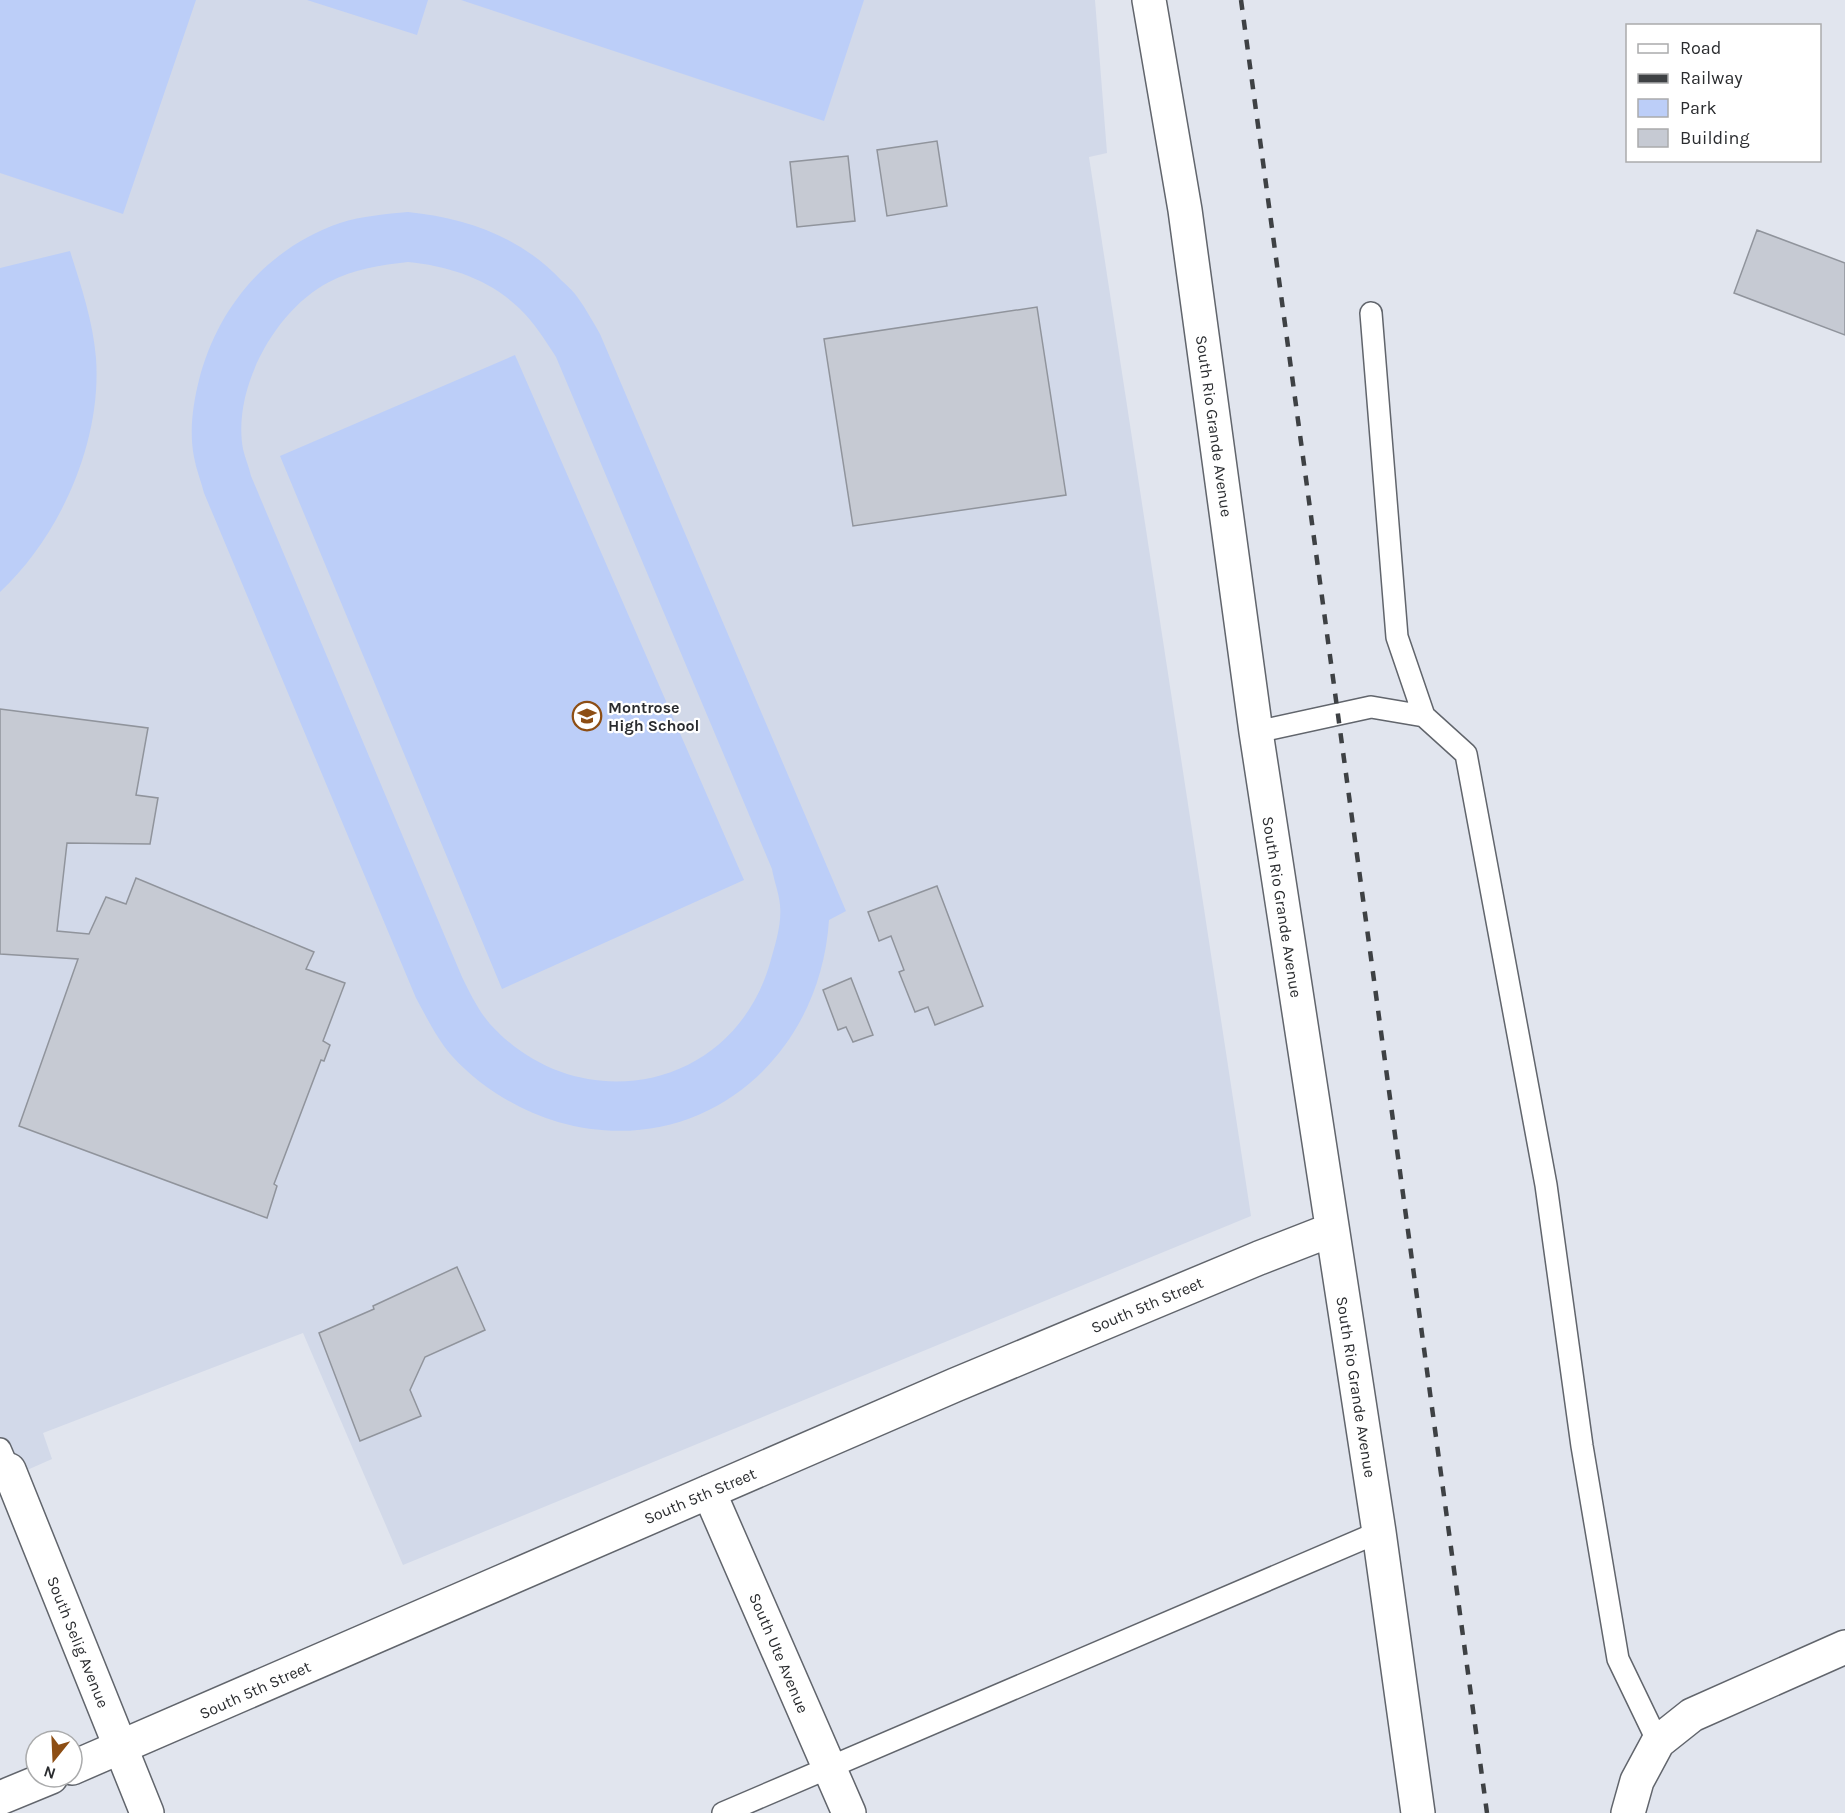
<svg xmlns="http://www.w3.org/2000/svg" width="1845" height="1813" viewBox="0 0 1845 1813" font-family="Karla,sans-serif">
<style>
.built{fill:#d2d9e9}
.green{fill:#bccef8;fill-rule:evenodd}
.building{fill:#c6cad3;stroke:#90949c;stroke-width:1.5}
.lines{fill:none;stroke-linecap:round;stroke-linejoin:round}
.lane-casing{stroke:#61656c;stroke-width:24}
.street-casing{stroke:#61656c;stroke-width:36}
.secondary-casing{stroke:#61656c;stroke-width:36}
.lane{stroke:#fff;stroke-width:21}
.street{stroke:#fff;stroke-width:33}
.secondary{stroke:#fff;stroke-width:33}
.rail{stroke:#3e4144;stroke-width:4.5;stroke-dasharray:10 10;stroke-linecap:butt}
.labels{text-anchor:middle;dominant-baseline:central;stroke-width:4.5;stroke-linejoin:round;paint-order:stroke}
.street-label{font-size:16px;fill:#2a2c2f;stroke:#fff}
.poi-label{font-size:16px;font-weight:bold;fill:#2a2c2f;stroke:#fff;text-anchor:start}
</style>
<rect width="100%" height="100%" fill="#e1e5ee"/>
<path class="built" d="M0,0H1095L1107,153L1089,157L1251,1216L403,1565L303,1333L43,1433L52,1459L0,1482Z"/>
<path class="green" d="M0,0H196L123,214L0,173Z
M307,0H428L417,35Z
M461,0H864L824,121Z
M408,212C467,218 521,237 562,281C568,286 574,292 578,298C586,309 593,322 600,334L846,911L829,920C820,1061 698,1162 558,1122C518,1110 480,1087 452,1056C437,1039 427,1018 416,998L204,493C201,481 196,469 194,457C189,432 193,404 199,380C218,306 268,248 340,223C362,216 386,214 408,212ZM408,262C449,266 489,279 519,308C534,322 545,340 556,357L772,869C774,881 779,893 780,905C782,924 775,945 770,963C733,1092 578,1121 490,1024C478,1010 470,993 462,977L251,476C249,467 245,458 243,449C232,389 275,310 329,282C354,269 381,265 408,262Z
M70,251C81,286 93,321 96,358C102,442 60,536 0,592V268Z
M515,355L744,880L502,989L280,456Z"/>
<path class="building" d="M937,141L947,206L887,216L877,150Z
M848,156L855,221L797,227L790,162Z
M1757,230L1845,263V335L1734,293Z
M1037,307L1066,495L853,526L824,339Z
M0,709L148,728L136,795L158,798L150,844L67,843L57,931L89,934L106,897L126,904L136,878L314,952L306,969L345,983L323,1041L330,1045L324,1061L321,1060L274,1184L277,1186L267,1218L19,1126L78,959L0,954Z
M937,886L983,1006L935,1025L928,1007L915,1012L899,972L904,970L891,936L879,941L868,912Z
M851,978L873,1035L853,1042L846,1027L838,1030L823,990Z
M457,1267L485,1330L425,1357L410,1390L421,1416L360,1441L319,1333L374,1309L373,1306Z"/>
<g class="lines">
<g class="lane-casing">
<path id="lane" d="M1371,313L1397,637L1424,716
M1256,732L1371,707L1424,716L1466,754L1546,1185L1582,1446L1618,1659L1658,1742
M0,1449L9,1470
M723,1813L1379,1532"/>
</g>
<g class="street-casing">
<path id="street" d="M9,1470L147,1813
M709,1492L849,1813
M1628,1813L1637,1781L1658,1742L1692,1715L1845,1647"/>
</g>
<g class="secondary-casing">
<path id="secondary" d="M1149,0L1185,210L1256,732L1379,1532L1418,1813
M72,1768L955,1385L1259,1258L1331,1230
M0,1798L51,1777"/>
</g>
<use href="#lane" class="lane"/>
<use href="#street" class="street"/>
<use href="#secondary" class="secondary"/>
<path class="rail" d="M1241,0L1487,1813"/>
</g>
<defs>
<g id="school-ring" transform="scale(1.5)"><circle r="9.5" fill="#fff" stroke="#8d4e14" stroke-width="1.5"/><path d="M0-5L7-2L0 1L-7-2ZM-4 1L0 2.5L4 1V4Q0 6-4 4Z" fill="#8d4e14"/></g>
</defs>
<g fill-rule="evenodd">
<use href="#school-ring" x="587" y="716"/>
</g>
<g class="labels">
<g class="street-label">
<text transform="translate(1214 426) rotate(82)">South Rio Grande Avenue</text>
<text transform="translate(1282 907) rotate(81)">South Rio Grande Avenue</text>
<text transform="translate(1147 1305) rotate(-23)">South 5th Street</text>
<text transform="translate(1356 1387) rotate(81)">South Rio Grande Avenue</text>
<text transform="translate(700 1496) rotate(-23)">South 5th Street</text>
<text transform="translate(78 1642) rotate(68)">South Selig Avenue</text>
<text transform="translate(779 1653) rotate(67)">South Ute Avenue</text>
<text transform="translate(255 1690) rotate(-24)">South 5th Street</text>
</g>
<g class="poi-label">
<text x="608" y="707">Montrose<tspan x="608" dy="18">High School</tspan></text>
</g>
</g>
<rect x="1626" y="24" width="195" height="138" fill="#ffffff" stroke="#aaabac" stroke-width="1.5"/>
<rect x="1638" y="44" width="30" height="9" fill="#ffffff" stroke="#aaabac" stroke-width="1.5"/>
<text x="1680" y="54" font-size="18" fill="#2a2c2f">Road</text>
<rect x="1638" y="74" width="30" height="9" fill="#3e4144" stroke="#aaabac" stroke-width="1.5"/>
<text x="1680" y="84" font-size="18" fill="#2a2c2f">Railway</text>
<rect x="1638" y="99" width="30" height="18" fill="#bccef8" stroke="#aaabac" stroke-width="1.5"/>
<text x="1680" y="114" font-size="18" fill="#2a2c2f">Park</text>
<rect x="1638" y="129" width="30" height="18" fill="#c6cad3" stroke="#aaabac" stroke-width="1.5"/>
<text x="1680" y="144" font-size="18" fill="#2a2c2f">Building</text>
<g transform="translate(54 1759) rotate(198)"><circle r="28" fill="#ffffff" stroke="#aaabac" stroke-width="1.5"/>
<path d="M0-4.5L10 22L0 15L-10 22Z" fill="#8d4e14"/>
<text y="-9" font-size="16" font-weight="bold" text-anchor="middle" fill="#2a2c2f">N</text>
</g>
</svg>
